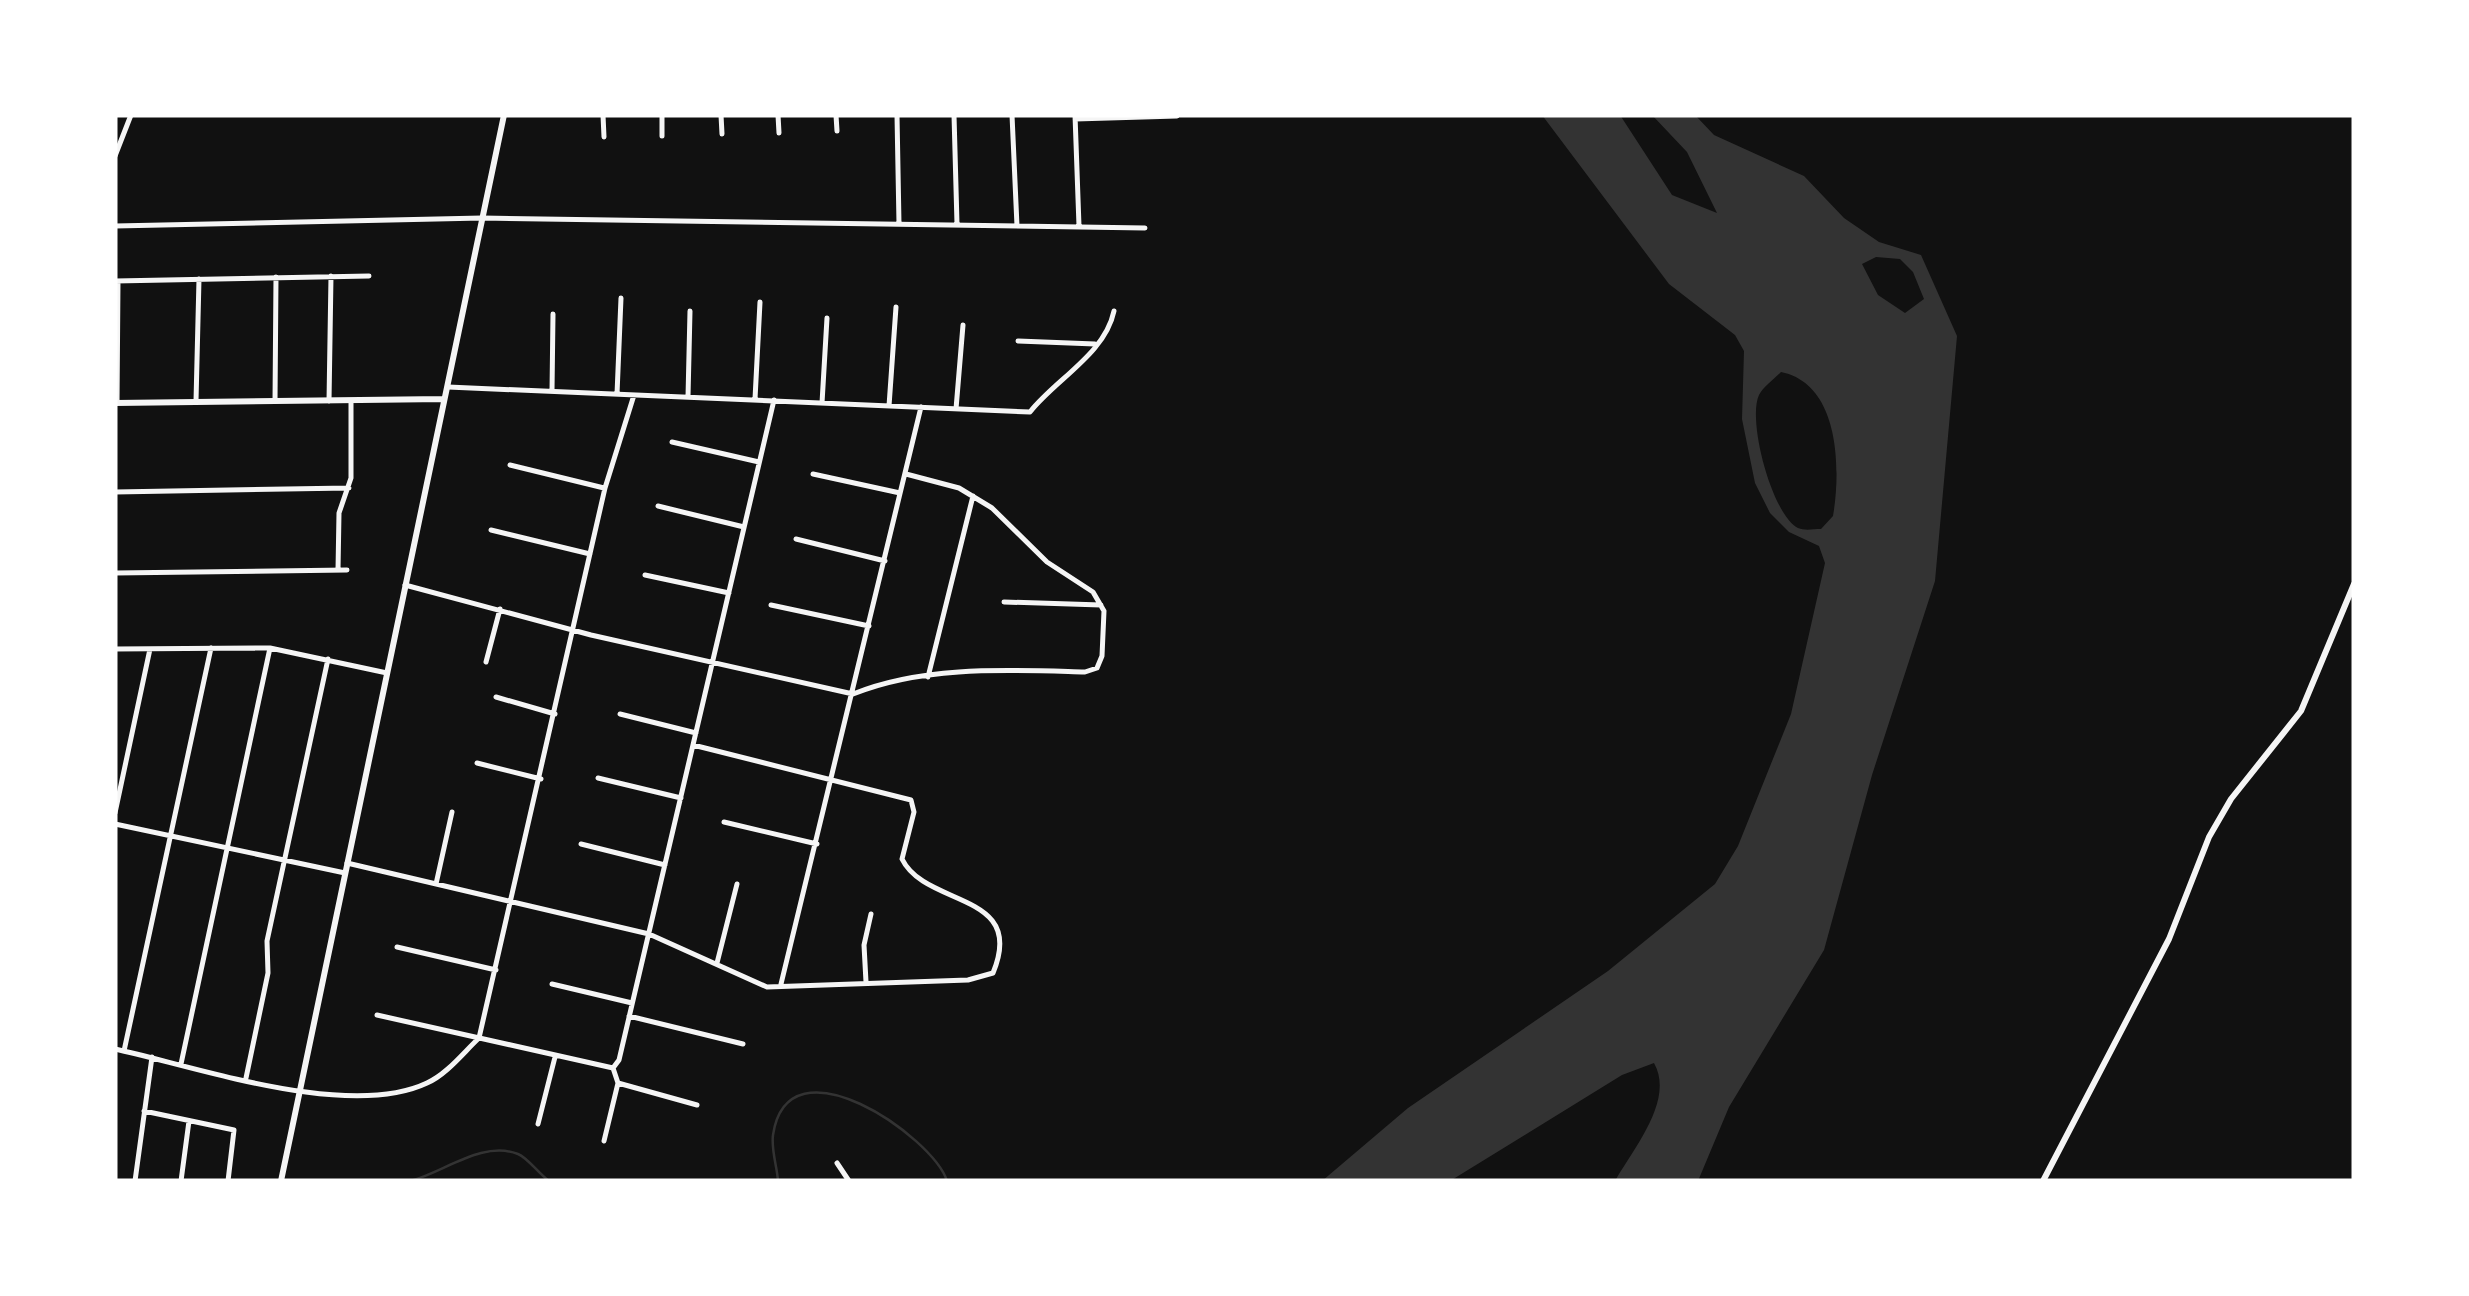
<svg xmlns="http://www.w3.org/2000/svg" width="2469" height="1296" viewBox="0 0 2469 1296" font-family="'Exo 2',sans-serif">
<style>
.water{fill:#333;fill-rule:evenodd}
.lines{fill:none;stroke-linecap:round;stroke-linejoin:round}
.stream{stroke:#333;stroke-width:2.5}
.minor{stroke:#f5f5f5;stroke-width:5}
.tertiary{stroke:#f5f5f5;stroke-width:6}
</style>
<rect width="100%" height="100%" fill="#111"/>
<path class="water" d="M1542,115H1620L1672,195L1717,213L1687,152L1652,115H1695L1714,135L1804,176L1844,218L1879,242L1921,255L1957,336L1935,581L1872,775L1824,950L1729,1107L1698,1181H1615C1633,1149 1675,1100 1654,1063L1622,1075L1450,1181H1322L1408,1108L1608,971L1715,884L1738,846L1791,714L1825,563L1819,546L1789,532L1770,513L1755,483L1742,419L1744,351L1735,335L1669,284ZM1876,257L1900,259L1913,272L1924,299L1905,313L1878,295L1862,264ZM1781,372C1840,384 1841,469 1833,516L1821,529C1813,529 1805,531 1798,528C1772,515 1747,420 1759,395C1763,387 1774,379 1781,372Z"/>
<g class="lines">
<path class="stream" d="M410,1181C443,1173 482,1140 518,1154C528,1158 539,1174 549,1181
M778,1181C777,1166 771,1150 773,1135C788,1035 933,1137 947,1181"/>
<path class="minor" d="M603,115L604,137
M662,115V136
M721,115L722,134
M778,115L779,133
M836,115L837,131
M897,115L899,224
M954,115L957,224
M1012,115L1017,226
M1075,115L1079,226
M1075,119L1177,116
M115,156L131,115
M115,226L482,218L1145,228
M115,281L369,276
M1018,341L1095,344
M448,387L1030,412C1056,379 1105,354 1114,311
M552,391L553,314
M617,394L621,298
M688,397L690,311
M755,399L760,302
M196,401L199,279
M275,401L276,277
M329,401L331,276
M117,403L118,281
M822,403L827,318
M889,406L896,307
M956,409L963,325
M672,442L759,462
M510,465L604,488
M813,474L900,493
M115,492L349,488
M658,506L744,527
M491,530L590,554
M796,539L885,561
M338,570L339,513L351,478V401
M115,573L347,570
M645,575L729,593
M405,585L591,635L853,694C924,665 1010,670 1085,672L1097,668L1102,656L1104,611L1093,592L1047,562L992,508L959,488L906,474
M1004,602L1101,605
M771,605L869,626
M115,649L270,648L387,673
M486,662L500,609
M928,677L973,496
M496,697L555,714
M620,714L696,733
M477,763L541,779
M598,778L681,798
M115,813L150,649
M724,822L817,844
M115,824L345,873
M581,844L665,865
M347,863L649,934L767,987L968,980L993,973C1027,891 926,908 902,859L914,812L911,800L693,745
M436,884L452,812
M397,947L496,970
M717,963L737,884
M866,982L864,945L871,914
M552,984L632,1003
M781,984L921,407
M377,1015L613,1068
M629,1016L743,1044
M479,1038L605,488L634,395
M115,1049C197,1067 349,1120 427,1083C447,1074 463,1053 479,1038
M124,1051L211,648
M181,1064L270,648
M613,1068L619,1060L774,400
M613,1068L618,1083L697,1105
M246,1078L268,973L267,941L328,659
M144,1111L234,1130L228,1181
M538,1124L555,1057
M604,1141L618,1083
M837,1163L849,1181
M135,1181L152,1057
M181,1181L189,1121"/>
<path class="tertiary" d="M115,403L444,399
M281,1181L504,115
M2043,1181L2169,939L2209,837L2231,799L2301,711L2354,584"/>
</g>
<rect width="2469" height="1296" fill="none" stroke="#ffffff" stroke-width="235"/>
</svg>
